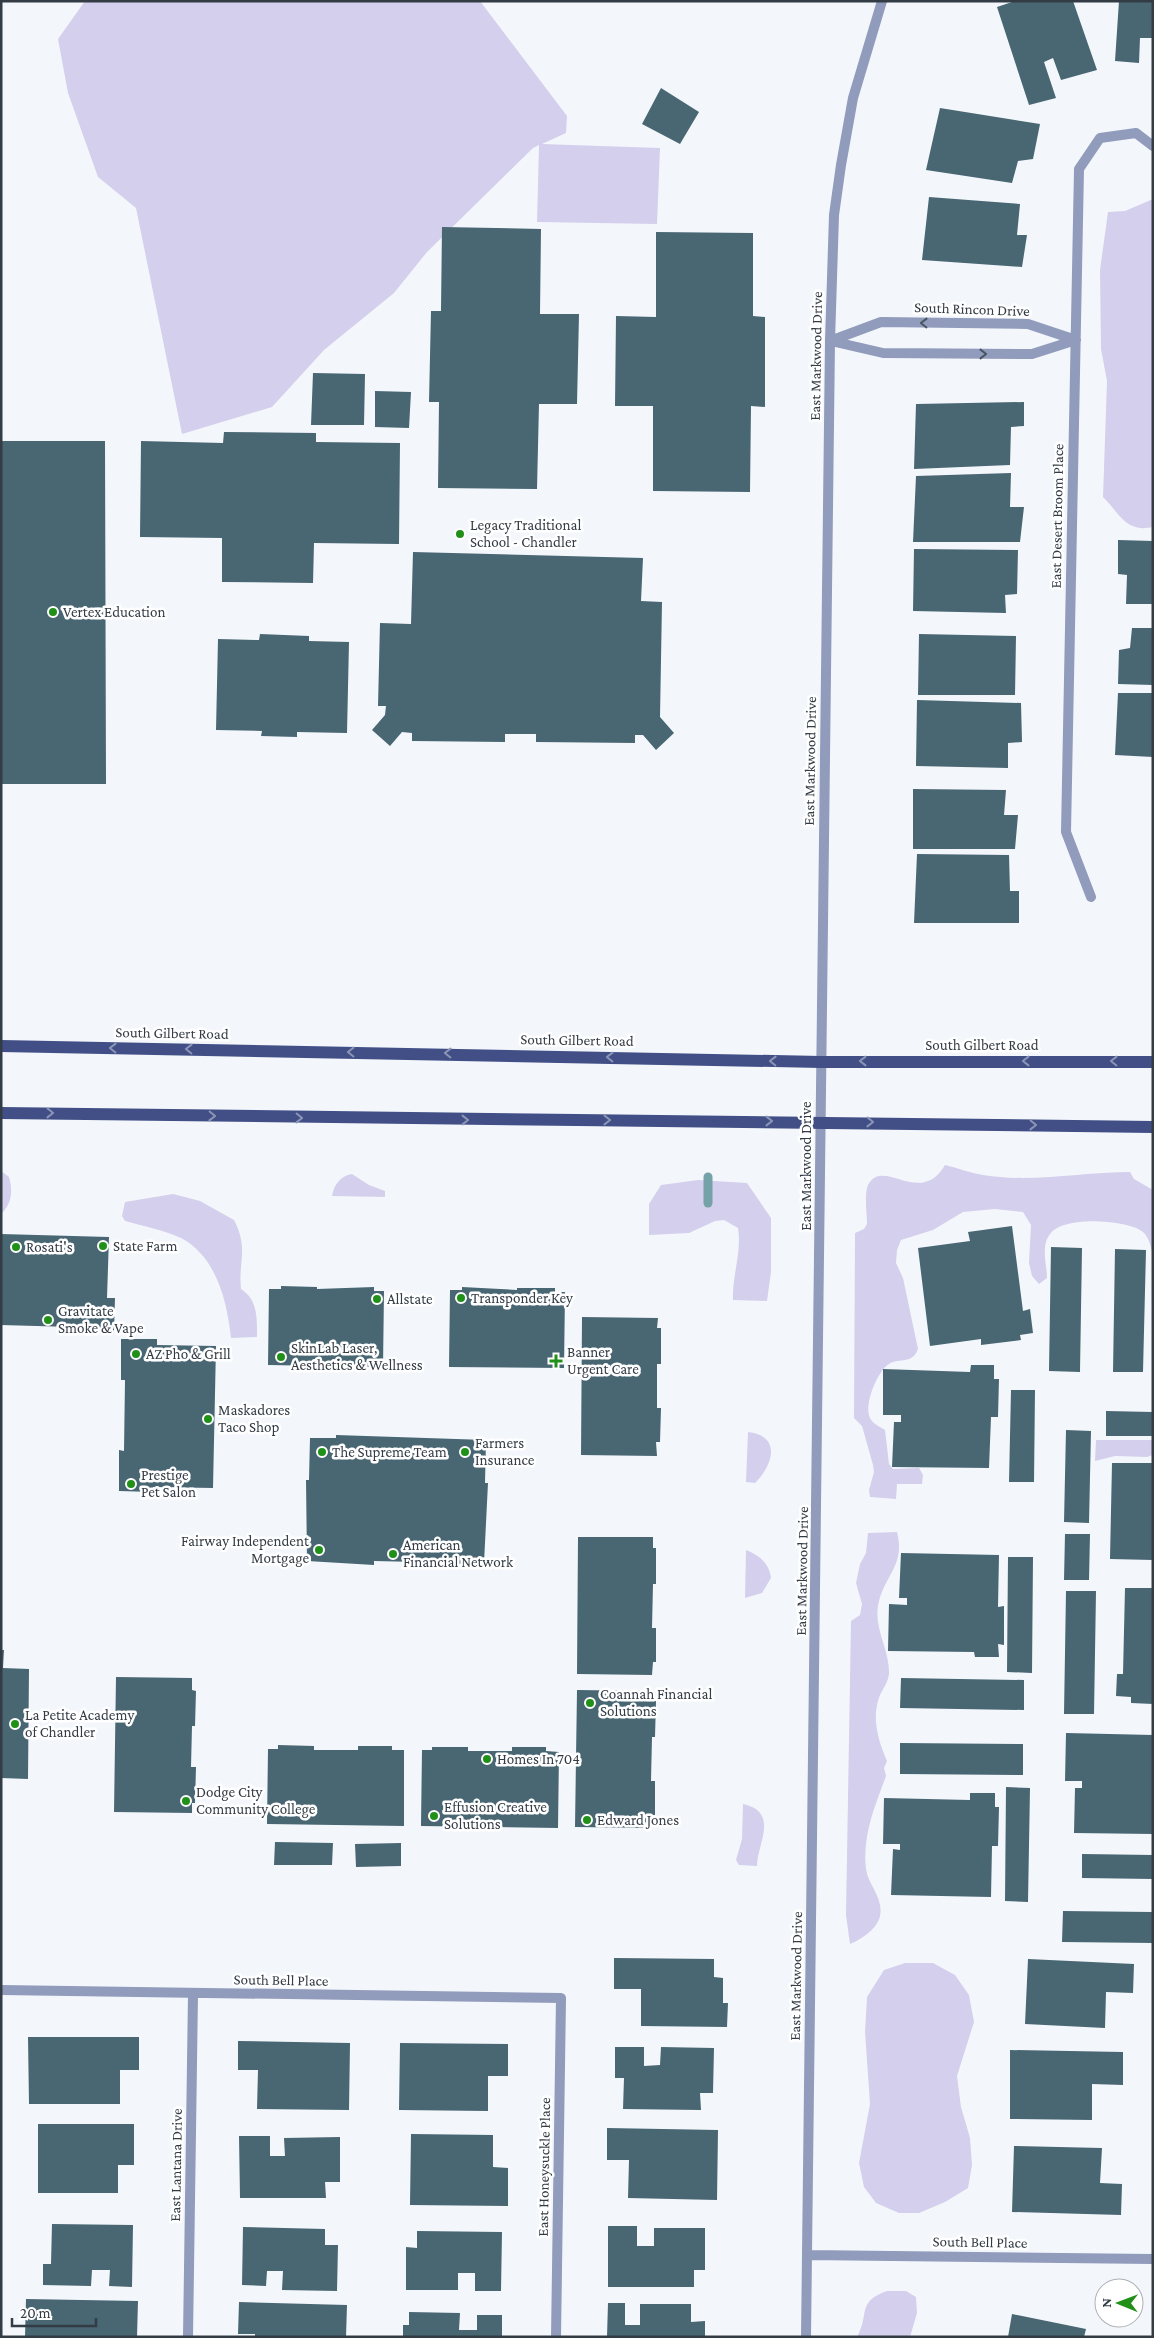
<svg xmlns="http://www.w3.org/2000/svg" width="1154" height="2338" viewBox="0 0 1154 2338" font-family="'Crimson Pro',serif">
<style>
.green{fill:#d4cfec}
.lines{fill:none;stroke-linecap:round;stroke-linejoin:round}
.stream{stroke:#75a1a8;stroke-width:9}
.building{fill:#496673}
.street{stroke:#919bbb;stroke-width:10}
.primary{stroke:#414f86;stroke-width:12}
.oneway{stroke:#4a5462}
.oneway2{stroke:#8d95b6}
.poi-dot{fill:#209018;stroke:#fff;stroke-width:2}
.labels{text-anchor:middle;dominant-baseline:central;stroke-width:5;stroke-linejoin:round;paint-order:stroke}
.street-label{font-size:15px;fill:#333c45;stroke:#fff}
.poi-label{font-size:15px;fill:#333c45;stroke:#fff;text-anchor:start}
</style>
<rect width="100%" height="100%" fill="#f3f7fc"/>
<path class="green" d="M85,1H480L567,116L566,133L542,144L660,148L657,224L537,222L539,145L533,148L427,252L394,293L324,350L272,407L182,434L136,208L98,177L68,93L58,39Z
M1153,199V527C1126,533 1120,514 1103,497L1107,381L1101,349L1100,270L1108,212L1125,211Z
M945,1165C958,1168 970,1173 983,1175C1032,1183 1082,1172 1130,1172L1134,1179L1153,1190V1254C1150,1245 1149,1235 1140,1230C1123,1220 1065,1216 1051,1233C1040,1245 1047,1264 1047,1278L1039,1284L1032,1276L1029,1263L1031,1225L1023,1212L995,1209L963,1212L933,1230L901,1240L897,1250L896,1263L903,1278L918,1349C912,1365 900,1357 889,1364C877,1371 861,1410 872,1421C875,1425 881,1427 885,1430L889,1464L893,1469L919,1468L923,1475L922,1484H897L896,1499L870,1497L869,1490L874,1472L873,1465L862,1426L854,1418L855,1233L864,1229L867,1224C867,1213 864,1195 868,1185C883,1156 920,1208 945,1165Z
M1,1171L9,1177C13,1192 12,1203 1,1214Z
M352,1174L369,1185L385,1191V1197L332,1196C334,1185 340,1176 352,1174Z
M698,1180L747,1183L771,1218V1272L767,1301L733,1300C732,1275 742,1252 738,1228L724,1220L715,1221L689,1233L649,1235V1204L661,1185Z
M173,1194L200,1201L234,1220C249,1249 238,1261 241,1289C258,1300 257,1318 257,1337L231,1338C227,1302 217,1257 181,1238C164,1230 143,1226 125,1221L122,1216L125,1202Z
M748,1432C782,1436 773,1465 755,1483L746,1482Z
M1096,1440H1153V1455L1147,1457L1115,1456L1095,1461Z
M897,1532C906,1566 883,1576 878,1606C874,1629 890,1651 889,1674C888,1682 884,1687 880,1695C871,1717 878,1740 887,1761L884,1768L886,1776C875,1806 862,1836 866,1869C868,1885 884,1898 880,1916C877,1929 862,1939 850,1944L846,1915L851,1621L860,1615L862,1604L856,1583L860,1564L866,1553L868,1533Z
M746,1550C759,1555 769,1563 771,1578L762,1593L745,1598Z
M743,1804C780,1812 757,1844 757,1866L739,1865L736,1860L742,1839Z
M905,1963H933L955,1975L969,1995L974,2022L957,2076L961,2107L970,2138L972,2165L968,2188L945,2202L919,2213H899L876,2203L864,2187L859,2163L870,2104L865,2032L867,1997L884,1970Z
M887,2291H906L916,2297L917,2313L910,2337H857C870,2314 856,2302 887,2291Z"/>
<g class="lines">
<path class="stream" d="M708,1203V1177"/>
</g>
<path class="building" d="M1015,1H1073L1097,70L1061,80L1053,58L1044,62L1056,98L1029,105L997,7Z
M1119,1H1153V38H1140L1139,63L1115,61Z
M661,88L699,112L680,144L642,124Z
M940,108L1040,124L1033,159L1018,161L1012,183L926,170Z
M929,197L1020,204L1017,235H1027L1022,267L922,260Z
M442,227L541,229L540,314H579L577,404H539L537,489L438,488L439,402H429L431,311H441Z
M656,232L753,233V316L765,317V407L751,406L750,492L653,491V406H615L616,316L656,317Z
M313,373L365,374L364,425H311Z
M375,391L411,392L409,428L375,427Z
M1024,402V426L1011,427L1010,465L914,469L916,404Z
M224,432L316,433V442L400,443L399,544L314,543L313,583L222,582V538L140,537L141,441L223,443Z
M1,441H105L106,784H1Z
M1011,473L1010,507H1024L1020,542H913L916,476Z
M1118,540L1153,541V604H1126L1127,575L1118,574Z
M914,549L1018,550L1017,594L1005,595L1006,613L913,611Z
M413,552L643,558L641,601L662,602L660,717L674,733L656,750L643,735H635V743L536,742V734H505V742L412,741V733L402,732L390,746L372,730L385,715L386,706H378L380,623L411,624Z
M1132,628H1153V685L1118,684L1119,650L1130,648Z
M260,634L309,636V641L349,642L347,733L297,732V737L261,736L262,731L216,730L218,639L259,640Z
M919,634L1016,636L1015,695H918Z
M1118,693H1153V757L1115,755Z
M917,700L1021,703L1022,742L1008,743V768L916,766Z
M913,789L1006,790L1004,815H1018L1015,849H913Z
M917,854L1009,855L1010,891H1019V923H914Z
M1012,1226L1023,1311L1030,1309L1033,1333L1020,1335L1021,1340L981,1345V1339L930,1346L918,1248L970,1241L968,1232Z
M1,1234L109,1237L107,1298H115L114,1332L72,1331V1327L1,1325Z
M1051,1247L1082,1248L1080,1372L1049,1371Z
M1115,1249L1146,1250L1143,1372H1113Z
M281,1286L317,1287V1289L374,1287V1291H384L383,1367L268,1365L269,1289H281Z
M462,1287L517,1290V1288H555V1292H565L564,1368L449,1367L450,1290H462Z
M582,1317L658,1318L657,1328H661V1364H657V1408H661L660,1442H656L657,1456L581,1455Z
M121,1339H157V1345L216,1346L213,1488L153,1487V1492L119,1491V1450L124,1451L125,1380H121Z
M971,1365H994V1379H999L998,1417H991L989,1468L892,1467L894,1422H901V1415H883V1369L970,1372Z
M1011,1390H1035L1034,1482H1009Z
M1106,1411L1153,1412V1436H1106Z
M1066,1430L1091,1431L1089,1523L1064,1522Z
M336,1435L486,1440L485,1483H488L484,1563L418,1565V1562L374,1561V1565L307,1561L306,1480H309L310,1438H336Z
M1112,1463H1153V1560L1110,1559Z
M1065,1534H1090L1089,1580H1064Z
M578,1537H653V1548H656V1584H653L652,1628H656V1662H653L652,1675L577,1674Z
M901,1553L999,1555L998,1607L1004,1606V1645L998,1644L999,1657H975L974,1652L888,1651L889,1604L907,1605V1598H899Z
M1008,1557H1033L1032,1673L1007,1672Z
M1125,1588H1153V1704L1131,1703V1697L1116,1696L1117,1674H1123Z
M1066,1591H1096L1094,1714H1064Z
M1,1650H4L3,1668L29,1669L28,1779L1,1778Z
M116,1677L192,1678V1690L196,1691L195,1726H192L191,1767H196L195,1803H192V1813L114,1812Z
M901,1678L1024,1680V1710L900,1708Z
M577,1690L653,1691L652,1701H656L655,1737H652L651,1781H655V1815H651L652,1828L575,1827Z
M1066,1733L1153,1735V1834L1074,1833L1075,1788H1082V1781H1065Z
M900,1743L1023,1744V1775L900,1774Z
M278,1745L314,1746V1750H358V1746H392V1750H404V1826L267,1824L268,1749H278Z
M432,1747H468V1751H512V1747H546V1751L559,1752L558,1828L421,1826L422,1750H432Z
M1006,1787L1030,1788L1028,1902L1005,1901Z
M970,1793H995V1807H999L998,1846H992L991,1897L891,1895L893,1849L900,1850V1844H883L884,1798L970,1800Z
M275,1842L333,1843L332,1865H274Z
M401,1843V1866L356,1867L355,1844Z
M1082,1854L1153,1855V1879L1082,1878Z
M1063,1911L1153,1912V1943L1062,1942Z
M614,1958L714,1959V1977L723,1978V2003H728L727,2027L641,2026V1989H614Z
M1028,1959L1134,1964L1133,1993L1106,1992L1105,2028L1025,2024Z
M28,2037H139V2070H120V2104H29Z
M238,2041L350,2043L349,2110L257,2109L258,2070H238Z
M400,2043L508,2044V2076H488V2111L399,2110Z
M615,2047H644V2066L660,2065L661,2047L714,2048L713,2093H700L701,2110L623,2109L624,2078H615Z
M1010,2050L1123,2052V2085L1092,2084V2120L1010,2119Z
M38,2124H134V2165H118V2193H38Z
M607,2128L718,2130L717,2200L628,2198L629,2160H607Z
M411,2134L493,2135V2167L508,2168V2206L410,2205Z
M239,2136H270V2156H285L284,2138L340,2137V2182H325L326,2198H240Z
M1014,2146L1102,2148L1100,2183L1122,2184L1121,2215L1012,2212Z
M52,2224L133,2225L132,2287L109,2286L110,2270H92L91,2286L43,2285V2264H51Z
M608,2226H637V2246H654V2228H705V2270H694V2287H608Z
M243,2227L325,2229V2245H338L337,2291L282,2290L283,2271H267L266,2286L242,2285Z
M417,2231L502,2232L501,2291H475V2273H458V2290H406V2247L417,2248Z
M26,2299L138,2301L137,2337H25Z
M239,2302L347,2305L346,2337H255V2334H238Z
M608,2303H625V2325H640V2304H691V2322L705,2321V2337H607Z
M409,2312L460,2313L459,2330H477V2315H502V2337H403V2325H409Z
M1012,2314L1086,2329L1084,2337H1008Z"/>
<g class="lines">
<path class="street" d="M830,341L881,322L1028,324L1076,340
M831,341L883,353L1032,354L1076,340
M1091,897L1066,832L1079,169L1100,138L1136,133L1153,146
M1,1990L561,1998L556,2337
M808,2255L1153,2259
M188,2337L193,1994
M806,2337L830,341L834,215L841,165L853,98L882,1"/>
<path class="primary" d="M1,1046L821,1062H1153
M1,1113C385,1120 769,1120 1153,1127"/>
</g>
<defs><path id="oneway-chevron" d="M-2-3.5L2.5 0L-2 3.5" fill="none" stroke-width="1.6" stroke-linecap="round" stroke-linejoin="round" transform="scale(1.25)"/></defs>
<g class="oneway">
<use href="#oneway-chevron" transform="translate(924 323) rotate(-179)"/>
<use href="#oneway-chevron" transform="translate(983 354)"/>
</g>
<g class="oneway2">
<use href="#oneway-chevron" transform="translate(113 1048) rotate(-179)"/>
<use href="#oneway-chevron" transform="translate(189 1049) rotate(-179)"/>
<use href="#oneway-chevron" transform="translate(351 1052) rotate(-179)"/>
<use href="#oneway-chevron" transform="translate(448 1053) rotate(-179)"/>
<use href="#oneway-chevron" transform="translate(610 1057) rotate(-179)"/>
<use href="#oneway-chevron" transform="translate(773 1061) rotate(-179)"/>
<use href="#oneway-chevron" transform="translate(863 1061) rotate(180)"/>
<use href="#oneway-chevron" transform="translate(1026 1061) rotate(180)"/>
<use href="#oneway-chevron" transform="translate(1114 1061) rotate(-179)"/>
<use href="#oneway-chevron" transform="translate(50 1113) rotate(1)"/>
<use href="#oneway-chevron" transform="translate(212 1116) rotate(1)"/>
<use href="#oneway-chevron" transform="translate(299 1118) rotate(1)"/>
<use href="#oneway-chevron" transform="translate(465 1120)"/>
<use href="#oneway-chevron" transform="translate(607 1120)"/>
<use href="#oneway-chevron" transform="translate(769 1121)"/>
<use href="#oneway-chevron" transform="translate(870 1122) rotate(1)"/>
<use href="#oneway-chevron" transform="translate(1033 1125) rotate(1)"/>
</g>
<g class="poi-dot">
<circle cx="460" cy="534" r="5"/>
<circle cx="53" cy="612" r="5"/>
<circle cx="103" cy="1246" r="5"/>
<circle cx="16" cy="1247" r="5"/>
<circle cx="461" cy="1298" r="5"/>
<circle cx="377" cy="1299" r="5"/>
<circle cx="48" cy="1320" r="5"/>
<circle cx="136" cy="1354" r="5"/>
<circle cx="281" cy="1357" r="5"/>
<path d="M553.5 1353.5h5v5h5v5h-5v5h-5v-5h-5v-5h5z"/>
<circle cx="208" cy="1419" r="5"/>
<circle cx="322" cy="1452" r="5"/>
<circle cx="465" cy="1452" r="5"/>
<circle cx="131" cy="1484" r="5"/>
<circle cx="319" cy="1550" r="5"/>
<circle cx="393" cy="1554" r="5"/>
<circle cx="590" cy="1703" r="5"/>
<circle cx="15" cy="1724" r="5"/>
<circle cx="487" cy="1759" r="5"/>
<circle cx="186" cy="1801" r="5"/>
<circle cx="434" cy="1816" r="5"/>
<circle cx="587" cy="1820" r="5"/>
</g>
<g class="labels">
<g class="street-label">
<text transform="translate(972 309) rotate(2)">South Rincon Drive</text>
<text transform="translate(816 356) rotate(-89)">East Markwood Drive</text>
<text transform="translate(1057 516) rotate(-89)">East Desert Broom Place</text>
<text transform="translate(810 761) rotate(-89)">East Markwood Drive</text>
<text transform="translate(172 1033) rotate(1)">South Gilbert Road</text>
<text transform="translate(577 1040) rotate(1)">South Gilbert Road</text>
<text x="982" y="1045">South Gilbert Road</text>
<text transform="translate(806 1166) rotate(-90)">East Markwood Drive</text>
<text transform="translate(802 1571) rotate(-89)">East Markwood Drive</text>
<text transform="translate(796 1976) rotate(-89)">East Markwood Drive</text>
<text transform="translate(281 1980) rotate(1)">South Bell Place</text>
<text transform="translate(176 2165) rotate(-89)">East Lantana Drive</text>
<text transform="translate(544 2167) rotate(-89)">East Honeysuckle Place</text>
<text transform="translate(980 2242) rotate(1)">South Bell Place</text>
</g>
<g class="poi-label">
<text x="470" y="525">Legacy Traditional<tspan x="470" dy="17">School - Chandler</tspan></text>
<text x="63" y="612">Vertex Education</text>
<text x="113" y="1246">State Farm</text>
<text x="26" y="1247">Rosati's</text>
<text x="471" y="1298">Transponder Key</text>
<text x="387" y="1299">Allstate</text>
<text x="58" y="1311">Gravitate<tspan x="58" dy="17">Smoke &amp; Vape</tspan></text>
<text x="291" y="1348">SkinLab Laser,<tspan x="291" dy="17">Aesthetics &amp; Wellness</tspan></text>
<text x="567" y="1352">Banner<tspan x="567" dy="17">Urgent Care</tspan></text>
<text x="146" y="1354">AZ Pho &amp; Grill</text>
<text x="218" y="1410">Maskadores<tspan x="218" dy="17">Taco Shop</tspan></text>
<text x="475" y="1443">Farmers<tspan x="475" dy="17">Insurance</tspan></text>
<text x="332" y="1452">The Supreme Team</text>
<text x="141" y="1475">Prestige<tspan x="141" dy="17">Pet Salon</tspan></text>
<text x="309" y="1541" text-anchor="end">Fairway Independent<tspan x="309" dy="17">Mortgage</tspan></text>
<text x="403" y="1545">American<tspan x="403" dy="17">Financial Network</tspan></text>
<text x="600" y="1694">Coannah Financial<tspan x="600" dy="17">Solutions</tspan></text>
<text x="25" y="1715">La Petite Academy<tspan x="25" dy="17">of Chandler</tspan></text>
<text x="497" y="1759">Homes In 704</text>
<text x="196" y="1792">Dodge City<tspan x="196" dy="17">Community College</tspan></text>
<text x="444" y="1807">Effusion Creative<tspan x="444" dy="17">Solutions</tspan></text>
<text x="597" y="1820">Edward Jones</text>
</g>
</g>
<rect width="1154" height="2338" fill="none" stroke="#333c45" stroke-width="5"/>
<g transform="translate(1119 2303) rotate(271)"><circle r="24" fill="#ffffff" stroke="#adb1b5"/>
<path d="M0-4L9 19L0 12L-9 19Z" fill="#209018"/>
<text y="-8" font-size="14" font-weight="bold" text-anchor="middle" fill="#333c45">N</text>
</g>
<path d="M12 2318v8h84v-8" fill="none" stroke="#333c45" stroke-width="2.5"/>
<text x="20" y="2318" font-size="15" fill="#333c45" stroke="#ffffff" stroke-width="4" paint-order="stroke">20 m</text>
</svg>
